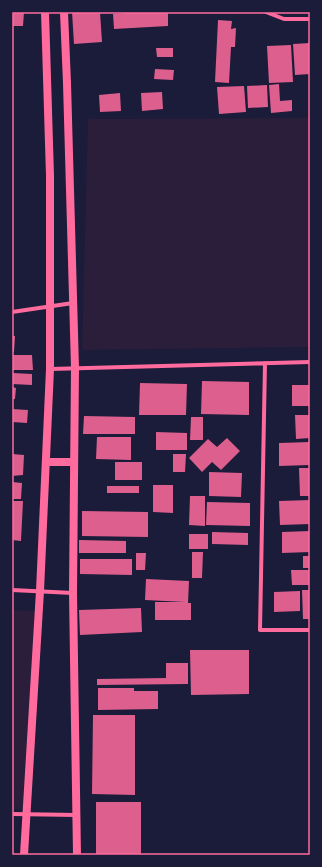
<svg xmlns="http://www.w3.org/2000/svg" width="322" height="867" viewBox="0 0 322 867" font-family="Manrope,sans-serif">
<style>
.green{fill:#2a1e3b}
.building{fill:#dd5f8e}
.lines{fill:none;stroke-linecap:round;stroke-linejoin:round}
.minor{stroke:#ff6b9d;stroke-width:4}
.secondary{stroke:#ff6b9d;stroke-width:8}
.neatline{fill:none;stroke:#ff6b9d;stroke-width:1.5}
</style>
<rect width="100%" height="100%" fill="#1b1b3a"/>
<path class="green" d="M310,118V347L82,350L88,119Z
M12,610L35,611L23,809H12Z"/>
<path class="building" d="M12,12H24L23,26H12Z
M72,12H100L102,42L74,44Z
M138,12H168V26L114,29L113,14Z
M218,20L232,21L231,29L236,28L235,47H231L229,83L215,82Z
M310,43V74L295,75L293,44Z
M291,45L293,82L269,83L267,46Z
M156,48H173V57H157Z
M155,69L174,70L173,80L154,79Z
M279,84L280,101L292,100V111L271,113L269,85Z
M267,85L268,107L248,108L247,86Z
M244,86L246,112L219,114L217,87Z
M162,92L163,109L142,111L141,93Z
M120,93L121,111L100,112L99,95Z
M12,336H15L14,352H12Z
M12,355H32L33,370H12Z
M13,373L32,374V385L12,384Z
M202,381L249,382V415L201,414Z
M140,383L187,384L186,415H139Z
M292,385H310V406H292Z
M12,387L16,388L15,399H12Z
M12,409L28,410L27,423L12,422Z
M295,415H310V438L296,439Z
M84,416L135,417V434H83Z
M191,417H203V440H190Z
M156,432L187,433V450H156Z
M97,437H131V460L96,459Z
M227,438L240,451L221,470L212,462L202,472L189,458L208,439L217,447Z
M310,442V465L279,466V443Z
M12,454L24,455L23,475L12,476Z
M173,454H186L185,472H173Z
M115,462H142V480H115Z
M299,468H310V496H300Z
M209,472L242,473L241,497L209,496Z
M12,482L22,483L21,499H12Z
M153,485H173V513L153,512Z
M107,486H139V493H107Z
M190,496H205V526L189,525Z
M310,500V524L280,525L279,501Z
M12,501H23L21,541L12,540Z
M207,502L250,503V526L206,525Z
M82,511L148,512V537L82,536Z
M310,531V552L282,553V532Z
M212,532L248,533V545L212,544Z
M189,534H208V549H189Z
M79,540L126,541V553H79Z
M192,552H203L202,578H192Z
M136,553H146L145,570H136Z
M303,556H310V568H303Z
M80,559H132V575L80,574Z
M291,570H310V585H292Z
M146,579L189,581L188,603H191V620H155V602H185L145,600Z
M302,590H310V619H303Z
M300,591V611L274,612V592Z
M141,608L142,632L80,635L79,610Z
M190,650H249V694L191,695Z
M166,663H188V684L97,685V679L166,678Z
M98,688H134V691H158V709L98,710Z
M93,715H135V795L92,794Z
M96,802H141V855H96Z"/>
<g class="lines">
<path class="minor" d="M266,12L284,19H310
M12,312L73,303
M265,363L260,630H310
M50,369L310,362
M12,590L73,593
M12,814L77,815"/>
<path class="secondary" d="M64,12L67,83L75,368L73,593L77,855
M46,462H74
M24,855L40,591L50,369V176L45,12"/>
</g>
<rect width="322" height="867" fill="none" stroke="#1b1b3a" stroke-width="26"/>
<rect x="13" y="13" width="296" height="841" class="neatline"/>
</svg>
